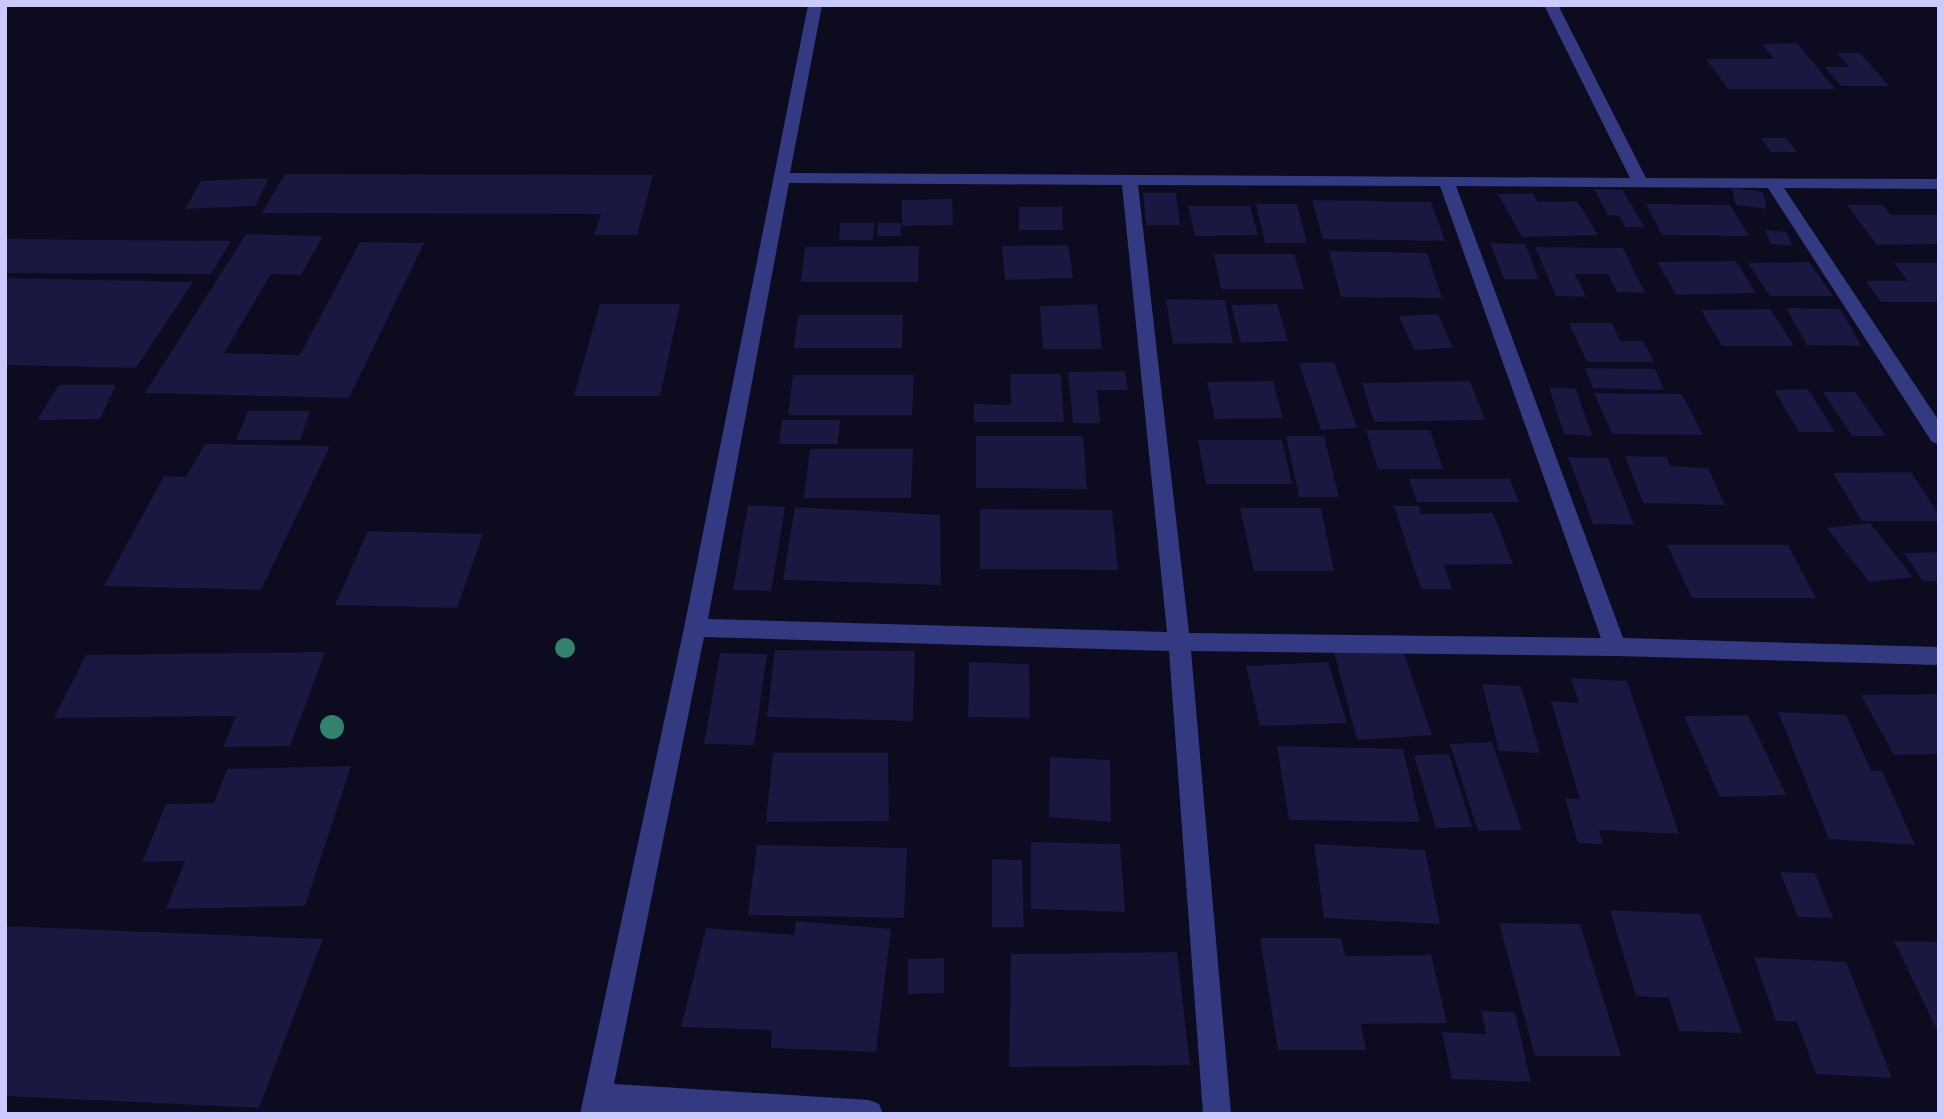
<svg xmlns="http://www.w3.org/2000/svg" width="1944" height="1119" viewBox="0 0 1944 1119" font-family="'Space Grotesk',sans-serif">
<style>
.building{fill:#1a1741}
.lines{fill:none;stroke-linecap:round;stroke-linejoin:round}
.minor{fill:#343a81;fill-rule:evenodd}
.tree{fill:#32826e}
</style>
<rect width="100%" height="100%" fill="#0c0b20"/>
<path class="building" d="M1797,43L1835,89H1728L1706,59H1774L1762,44Z
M1837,53H1860L1889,86H1841L1825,67H1849Z
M1761,138H1786L1797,152H1771Z
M285,174L653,175L637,235H594L601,214L262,213Z
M269,178L255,206L185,209L201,181Z
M1732,188L1763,192L1767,209L1736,205Z
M1594,189L1623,190L1644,227H1625L1619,215H1608Z
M1143,193H1176L1180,225H1146Z
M1532,193L1538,202L1577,201L1598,235L1522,237L1498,194Z
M952,199L953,225L902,226V200Z
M1312,200L1431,202L1445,241L1323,239Z
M1256,204H1297L1307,243H1265Z
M1646,204L1730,205L1749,236L1662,235Z
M1847,205H1883L1891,215H1939V244L1877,245Z
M1188,206H1250L1258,235L1195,236Z
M1019,207H1062L1063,230H1019Z
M840,223H874L873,240H839Z
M878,223H901V236H877Z
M1765,230L1786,232L1793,246L1771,244Z
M246,234L323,236L301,275L271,274L224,353L300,355L360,242L424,243L349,398L145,393Z
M5,239L231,241L211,274L5,273Z
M1490,243L1525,244L1539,279H1504Z
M1068,245L1073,278L1005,280L1002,246Z
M919,246L918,282H801L805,247Z
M1535,247L1623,248L1645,293L1617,292L1608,274H1575L1586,297L1556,296Z
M1329,251L1427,253L1442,298L1341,297Z
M1214,254H1294L1304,289H1221Z
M1736,261L1756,293L1676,295L1657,262Z
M1809,262L1833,296H1770L1748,263Z
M1894,263H1939V302H1881L1866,281H1908Z
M5,278L193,282L136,368L5,365Z
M1166,299L1225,300L1233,343L1173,344Z
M600,304H680L660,396H574Z
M1097,304L1102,349H1043L1040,306Z
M1277,304L1288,341L1241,343L1231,305Z
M1786,308L1840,309L1862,346L1807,345Z
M1770,309L1794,346H1722L1701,310Z
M1438,314L1453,348L1414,350L1399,316Z
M798,315H903L902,348H794Z
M1569,323H1612L1620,341H1643L1654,362H1587Z
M1334,362L1357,428L1321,430L1299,363Z
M1585,368L1655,369L1664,390L1593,388Z
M1125,371L1128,390H1097L1100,423H1073L1068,372Z
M1010,374H1061L1064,422H974V404L1011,405Z
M793,375H914L912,415H788Z
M1273,381L1283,418L1215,419L1207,382Z
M1470,381L1485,420L1374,422L1362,383Z
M59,385H116L100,419L37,420Z
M1549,387L1576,389L1592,436L1564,434Z
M1808,389L1835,432H1799L1774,390Z
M1823,392H1855L1886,436H1852Z
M1594,393L1682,394L1703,435L1612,434Z
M248,411H310L300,440H236Z
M782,420H840L838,444H779Z
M1366,430H1430L1443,469H1378Z
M976,436H1083L1087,489L976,488Z
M1286,436H1324L1339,497H1299Z
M1198,440H1282L1292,484H1206Z
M205,444L330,446L261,590L104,586L164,476L186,477Z
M810,449H913L911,498H804Z
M1625,456L1667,457L1670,466L1708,468L1725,505L1643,503Z
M1568,457L1608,458L1634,525L1593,524Z
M1911,472L1939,515V521H1862L1833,473Z
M1409,479H1510L1519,502H1417Z
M748,505L785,507L771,591L733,590Z
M1394,506H1419L1421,514L1493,513L1513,564L1444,565L1452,589H1421Z
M795,507L940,515L941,585L783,580Z
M1240,508H1321L1334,571H1254Z
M980,509L1112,510L1118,570L980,569Z
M1870,523L1913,577L1869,582L1827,528Z
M368,531L483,534L457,608L335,605Z
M1667,545H1788L1816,598H1692Z
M1939,552V581H1923L1904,553Z
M1401,645L1432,735L1357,740L1334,652Z
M775,650L915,651L913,721L767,717Z
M325,652L290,746L223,747L236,716L54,718L86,655Z
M720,653L767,654L754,745L704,744Z
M969,662L1029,664L1030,718L968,717Z
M1328,662L1347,723L1260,726L1246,666Z
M1571,678L1627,681L1679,834L1599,830L1603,844L1578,843L1565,798L1580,799L1551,701L1579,703Z
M1482,684L1521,686L1540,753L1499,751Z
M1939,694V754L1894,755L1861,695Z
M1778,712L1846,715L1871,771H1882L1915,845L1829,839Z
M1748,715L1786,795L1720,797L1684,716Z
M1492,742L1522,830L1478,831L1450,744Z
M1277,746L1403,749L1420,822L1289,820Z
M773,753H888L889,821L766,822Z
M1449,754L1472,827L1436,828L1414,755Z
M1050,757L1110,760L1111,822L1049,817Z
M351,766L305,906L166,909L185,861L142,862L166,804L214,803L227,769Z
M1031,842L1120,844L1125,912L1031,909Z
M1314,844L1425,850L1440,924L1324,918Z
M757,845L907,848L904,918L748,915Z
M992,859L1022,860L1024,927H992Z
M1780,872L1815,873L1833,918L1798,917Z
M1610,910L1700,914L1742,1033L1679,1031L1669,998L1636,996Z
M796,921L891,929L876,1052L771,1048L772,1030L681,1027L706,928L794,935Z
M1499,923L1580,924L1621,1056H1535Z
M5,926L323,939L259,1108L5,1096Z
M1260,938H1341L1345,956L1431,955L1447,1023L1361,1024L1366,1050H1278Z
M1894,941L1939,942V1034Z
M1177,952L1190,1065L1009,1067L1011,954Z
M1754,957L1846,962L1892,1078L1816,1074L1797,1022L1776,1021Z
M944,958V993L908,994V959Z
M1481,1011L1515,1012L1531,1082L1452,1079L1442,1032L1486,1034Z"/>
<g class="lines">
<path class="minor" d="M808,5H822L790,173L1630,178L1544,5H1558L1646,178L1939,179V189L1784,188L1939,421V444L1932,442L1768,188L1456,186L1623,638L1939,647V665L1615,656L1191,651L1231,1114H1203L1169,651L704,637L614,1084L869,1100L879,1104L883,1114H580L684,628ZM789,183L1122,185L1167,632L708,619ZM1138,185L1440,186L1601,638L1189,633Z"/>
</g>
<g class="tree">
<circle cx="565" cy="648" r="10"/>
<circle cx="332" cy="727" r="12"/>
</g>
<rect width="1944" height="1119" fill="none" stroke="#cacaff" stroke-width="14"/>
</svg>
